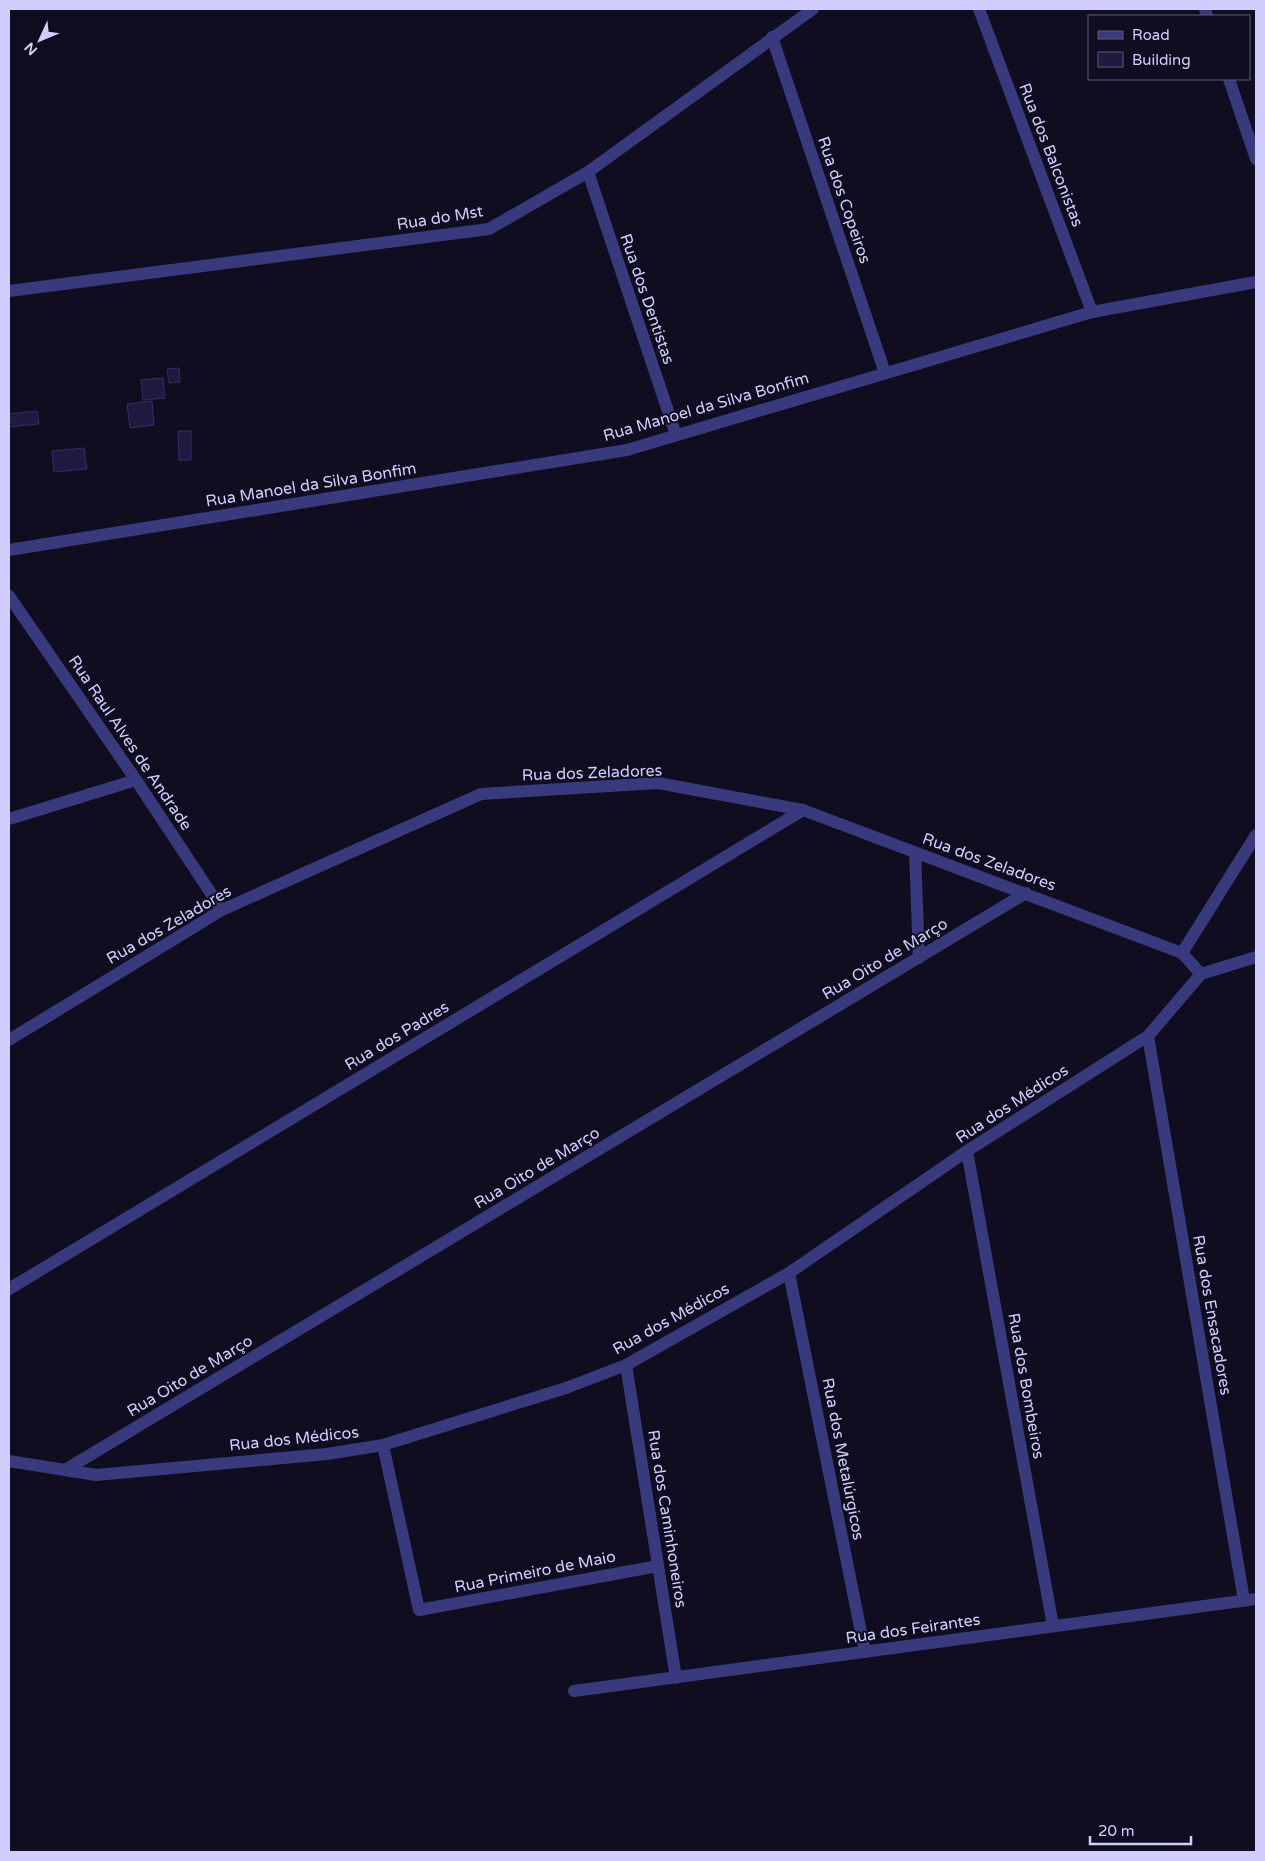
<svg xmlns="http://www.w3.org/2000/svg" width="1265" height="1861" viewBox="0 0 1265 1861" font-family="'Varela Round',sans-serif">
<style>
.building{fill:#201a41;stroke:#362c6c}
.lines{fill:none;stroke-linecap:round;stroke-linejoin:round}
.minor{stroke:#393a7e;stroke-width:12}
.labels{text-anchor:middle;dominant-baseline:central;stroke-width:4;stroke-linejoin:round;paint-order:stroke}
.street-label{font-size:16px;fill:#d1cefe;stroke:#100d20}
</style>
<rect width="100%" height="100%" fill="#100d20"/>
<path class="building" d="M179,368L180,382L169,383L167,369Z
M163,378L165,398L143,400L141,380Z
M152,401L154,425L130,428L127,404Z
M37,411L39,424L9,427V414Z
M178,431H191V460H179Z
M84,448L87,469L54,472L52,451Z"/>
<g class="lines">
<path class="minor" d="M979,9L1092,312
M1205,9L1207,16
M772,37L885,373
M1229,79L1256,159
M588,172L676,435
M9,291L489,229L588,172L813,9
M9,550L627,450L1092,312L1256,282
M9,596L136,780L222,910
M9,819L136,780
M915,852L919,958
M1182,953L1256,835
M1148,1036L1244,1600
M9,1040L222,910L481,794L658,783L803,810L1182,953L1201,974
M967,1151L1053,1626
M789,1273L865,1652
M9,1289L803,810
M626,1365L676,1678
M383,1445L419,1610L658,1566
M9,1461L96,1475L327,1454L383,1445L566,1388L626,1365L789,1273L967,1151L1148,1036L1201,974L1256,957
M65,1470L1026,893
M574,1691L1256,1599"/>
</g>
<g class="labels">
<g class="street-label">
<text transform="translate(1051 155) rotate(69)">Rua dos Balconistas</text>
<text transform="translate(844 200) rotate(71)">Rua dos Copeiros</text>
<text transform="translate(440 218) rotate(-9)">Rua do Mst</text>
<text transform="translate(647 299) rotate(71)">Rua dos Dentistas</text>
<text transform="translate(706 407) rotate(-16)">Rua Manoel da Silva Bonfim</text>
<text transform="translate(311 485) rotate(-9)">Rua Manoel da Silva Bonfim</text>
<text transform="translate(130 743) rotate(56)">Rua Raul Alves de Andrade</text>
<text transform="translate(592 773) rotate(-2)">Rua dos Zeladores</text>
<text transform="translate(989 862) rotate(20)">Rua dos Zeladores</text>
<text transform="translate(169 925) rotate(-30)">Rua dos Zeladores</text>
<text transform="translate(885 959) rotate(-31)">Rua Oito de Março</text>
<text transform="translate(397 1036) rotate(-31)">Rua dos Padres</text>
<text transform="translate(1012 1104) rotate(-33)">Rua dos Médicos</text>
<text transform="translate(537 1168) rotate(-31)">Rua Oito de Março</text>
<text transform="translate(1212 1315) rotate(80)">Rua dos Ensacadores</text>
<text transform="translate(671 1319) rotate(-29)">Rua dos Médicos</text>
<text transform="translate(190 1376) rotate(-31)">Rua Oito de Março</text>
<text transform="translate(1026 1386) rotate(80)">Rua dos Bombeiros</text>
<text transform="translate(294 1439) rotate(-6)">Rua dos Médicos</text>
<text transform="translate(843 1459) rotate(79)">Rua dos Metalúrgicos</text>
<text transform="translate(667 1519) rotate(81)">Rua dos Caminhoneiros</text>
<text transform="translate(535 1572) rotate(-11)">Rua Primeiro de Maio</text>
<text transform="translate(913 1629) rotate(-8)">Rua dos Feirantes</text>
</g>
</g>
<rect width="1265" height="1861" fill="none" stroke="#d1cefe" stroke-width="20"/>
<rect x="1088" y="15" width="162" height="65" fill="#100d20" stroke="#5d5a79"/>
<rect x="1098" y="31" width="25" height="8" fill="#393a7e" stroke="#5d5a79"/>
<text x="1132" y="40" font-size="15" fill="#d1cefe">Road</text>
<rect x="1098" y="52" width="25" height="15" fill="#201a41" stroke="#5d5a79"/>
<text x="1132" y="65" font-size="15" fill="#d1cefe">Building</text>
<g transform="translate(40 40) rotate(226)" stroke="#100d20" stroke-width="4" paint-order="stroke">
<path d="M0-4L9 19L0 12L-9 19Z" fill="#d1cefe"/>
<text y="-8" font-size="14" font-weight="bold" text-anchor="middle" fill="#d1cefe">N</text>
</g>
<path d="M1090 1836v8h101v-8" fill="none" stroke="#d1cefe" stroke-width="2.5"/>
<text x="1098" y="1836" font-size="15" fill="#d1cefe" stroke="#100d20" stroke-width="4" paint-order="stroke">20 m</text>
</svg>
